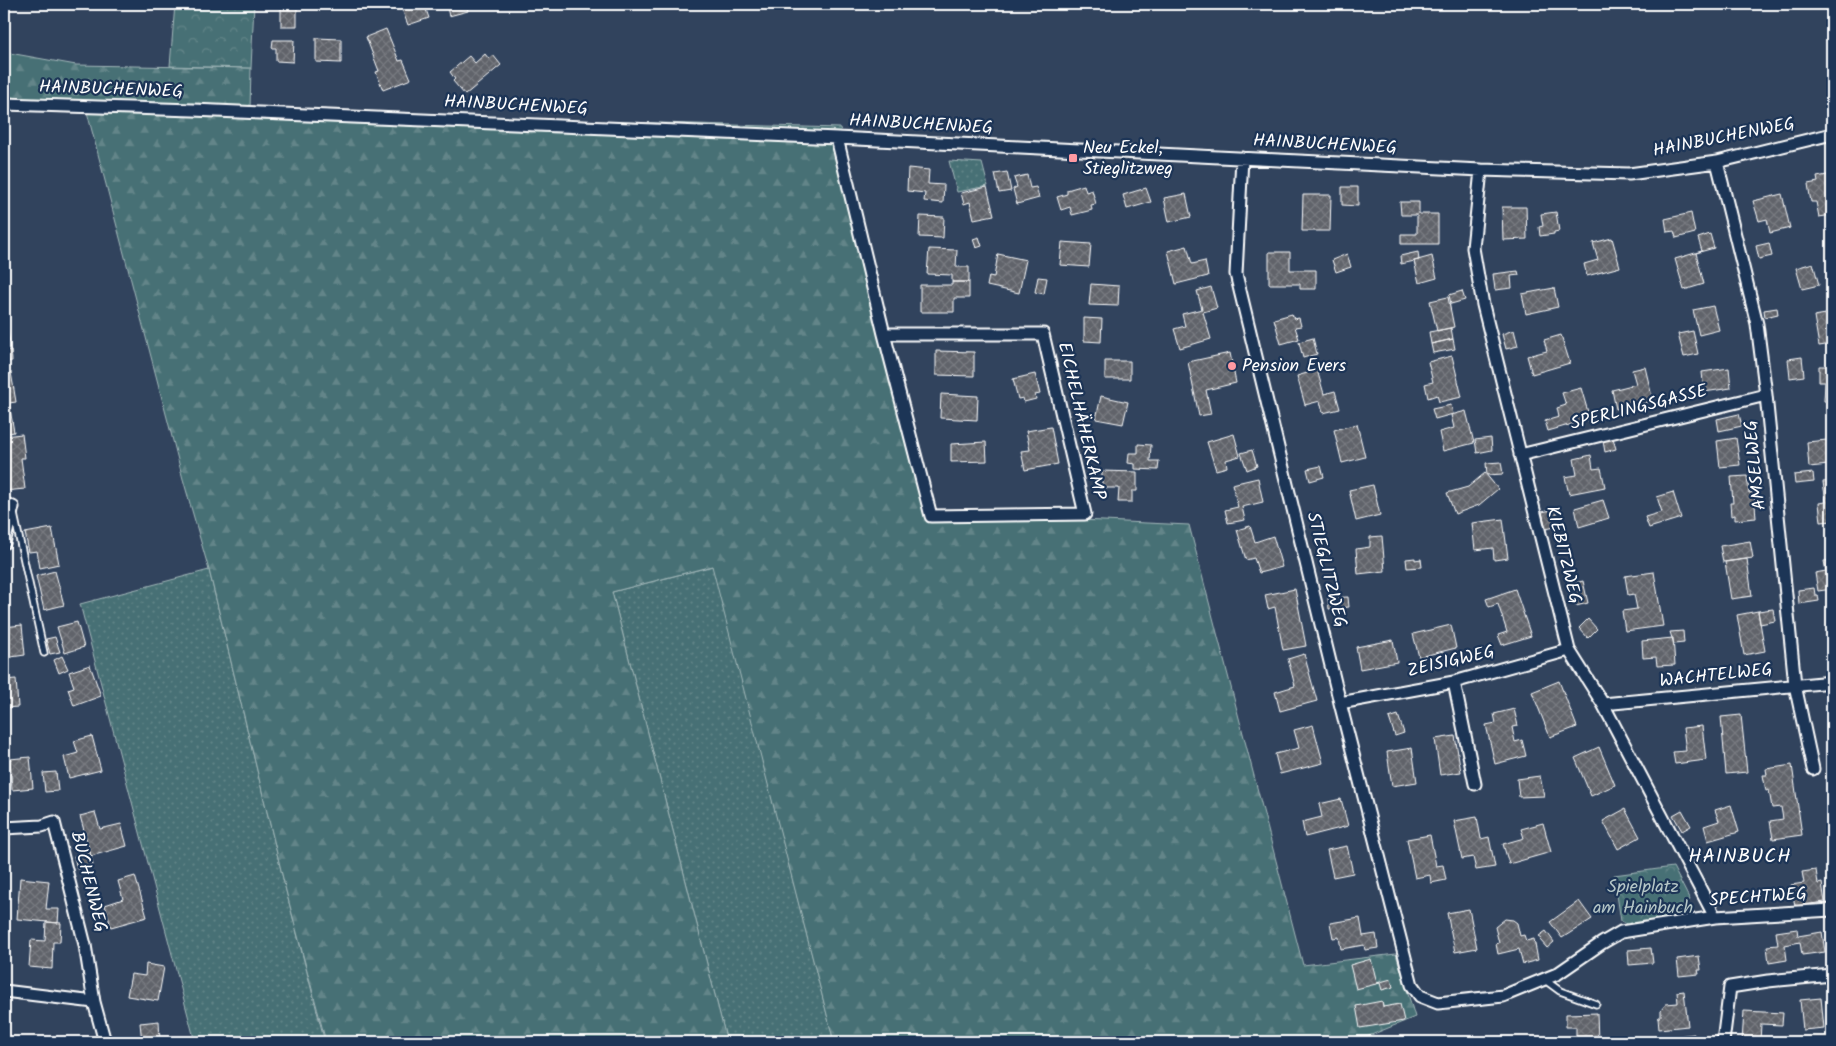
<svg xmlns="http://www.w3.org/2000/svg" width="1836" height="1046" viewBox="0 0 1836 1046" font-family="Kalam,sans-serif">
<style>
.grass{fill:url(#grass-dots);stroke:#a3b8ba}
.forest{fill:url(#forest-firs);stroke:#a3b8ba}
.park{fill:url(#park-crowns);stroke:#a3b8ba}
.building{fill:url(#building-cross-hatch);stroke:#fff}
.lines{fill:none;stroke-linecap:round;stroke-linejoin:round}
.lane-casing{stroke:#fff;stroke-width:9}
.street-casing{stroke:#fff;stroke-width:15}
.lane{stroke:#1d3557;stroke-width:5.5}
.street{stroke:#1d3557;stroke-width:11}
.poi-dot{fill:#ff9aa2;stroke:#1d3557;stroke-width:2}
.labels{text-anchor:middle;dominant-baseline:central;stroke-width:4.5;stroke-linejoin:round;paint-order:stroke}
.street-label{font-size:18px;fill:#fff;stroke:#1d3557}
.poi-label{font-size:18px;fill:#fff;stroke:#1d3557;text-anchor:start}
.park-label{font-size:18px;fill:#b5c6c7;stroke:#1d3557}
.quarter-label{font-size:20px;letter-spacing:1px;fill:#fff;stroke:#1d3557}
</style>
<defs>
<pattern id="grass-dots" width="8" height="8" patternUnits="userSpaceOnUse" patternTransform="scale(1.25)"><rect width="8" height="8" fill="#477074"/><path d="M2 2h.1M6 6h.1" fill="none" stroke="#638589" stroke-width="1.8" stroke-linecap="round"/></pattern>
<pattern id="forest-firs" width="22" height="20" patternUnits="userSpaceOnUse" patternTransform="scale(1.25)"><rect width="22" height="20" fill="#477074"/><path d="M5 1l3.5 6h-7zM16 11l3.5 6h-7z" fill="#638589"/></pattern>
<pattern id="park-crowns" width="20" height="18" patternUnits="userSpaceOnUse" patternTransform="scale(1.25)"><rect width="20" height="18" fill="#477074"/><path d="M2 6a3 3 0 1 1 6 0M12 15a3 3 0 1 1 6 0" fill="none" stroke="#638589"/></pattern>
<pattern id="building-cross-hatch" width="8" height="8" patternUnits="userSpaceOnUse" patternTransform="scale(1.25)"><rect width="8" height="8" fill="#60636a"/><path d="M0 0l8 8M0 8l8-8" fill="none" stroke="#787a80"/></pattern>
</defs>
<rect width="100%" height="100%" fill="#31435d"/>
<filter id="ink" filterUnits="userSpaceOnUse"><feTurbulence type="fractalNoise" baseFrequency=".02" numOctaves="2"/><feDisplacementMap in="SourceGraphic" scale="10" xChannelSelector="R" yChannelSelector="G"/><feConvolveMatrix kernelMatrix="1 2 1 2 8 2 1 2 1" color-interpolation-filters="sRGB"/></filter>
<g filter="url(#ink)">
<path class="grass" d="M949,161L982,163L988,186L957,192Z
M713,566L834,1042H727L612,592Z
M209,570L286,891L325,1042H195L80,604Z"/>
<path class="forest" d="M4,52L76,65L251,68L250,108H117L840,128L933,513L1189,525L1303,965L1396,954L1415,1017L1354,1042H834L712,566L612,592L727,1042H326L286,891L209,570L183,479L86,108L4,96Z"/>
<path class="park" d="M175,4H254L251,68L170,66Z
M1673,867L1690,900L1675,916L1630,926L1621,921L1614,875Z"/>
<path class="building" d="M400,4H424L429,18L408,25Z
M446,4H474L475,5L467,7L468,11L449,16Z
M281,7H297V26H281Z
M386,29L399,61L403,60L411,79L383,90L376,72L379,71L366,37Z
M316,38L341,39V63L316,62Z
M273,40H294L293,62L276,61V48H272Z
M485,54L489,59L493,55L501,65L465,95L453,81L455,79L450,72L469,56L475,63Z
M908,168L929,170L928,184L944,185L943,203L924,201L925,193L907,191Z
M1007,172L1011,191L999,193L995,174Z
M1832,174V202L1829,203L1832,215L1819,217L1816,202H1811L1808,184L1818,182L1817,177Z
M1027,175L1030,188L1036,187L1039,198L1017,204L1013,189L1017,187L1014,178Z
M1084,185L1086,192L1092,190L1096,204L1091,205L1092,210L1072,215L1070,207L1061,210L1057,197L1067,194V190Z
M987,187L994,215L974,219L970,202L964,204L961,193Z
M1342,187H1358V206L1342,205Z
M1146,188L1151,202L1127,209L1123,195Z
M1186,194L1191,217L1169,222L1164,198Z
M1782,194L1790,228L1770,233L1767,219L1759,221L1753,201Z
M1303,195H1331L1330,231H1302Z
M1400,202H1419V214H1438V244H1401V234H1417V215H1401Z
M1502,207H1526L1527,239L1503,240Z
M1556,212L1559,231L1554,232V234L1540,236L1539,227L1543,226L1541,214Z
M1691,213L1695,233L1676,238L1674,231L1667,232L1665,219Z
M920,216L944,217L943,238L919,237Z
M1710,234L1714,248L1696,253L1704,284L1684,290L1675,259L1702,251L1698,238Z
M979,237L982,246L976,248L973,239Z
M1612,238L1620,267L1587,276L1584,264L1598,260L1593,243Z
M1062,242L1091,244L1089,267L1060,265Z
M1769,243L1772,256L1759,259L1756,246Z
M1187,246L1192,264L1205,261L1208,276L1176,284L1168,251Z
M929,249L957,250L956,267H969V282H952V275L927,274Z
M1269,252H1290V270H1316V289H1300V284H1269Z
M1418,252L1419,260L1401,264L1400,256Z
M998,254L1026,260L1019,293L987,286L989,276L994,277Z
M1347,254L1351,267L1336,272L1332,260Z
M1432,256L1437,278L1419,283L1414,261Z
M1813,263L1819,285L1802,289L1796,268Z
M1518,271L1519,275L1511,276L1512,288L1495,290L1493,274Z
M1038,277L1047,278L1044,294L1035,292Z
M952,282H969V298H954V312H920V285H952Z
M1091,284L1119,286L1118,306L1089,305Z
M1211,287L1217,308L1203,312L1211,339L1180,348L1174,329L1185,326L1182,314L1202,309L1197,291Z
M1554,288L1558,307L1526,314L1522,294Z
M1462,291L1465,300L1451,304L1449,295Z
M1448,297L1454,327L1437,331L1430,301Z
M1713,306L1719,330L1699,335L1693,310Z
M1777,308L1778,314L1765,317L1764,310Z
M4,312L10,342L4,343Z
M1832,313V344L1819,346L1814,316Z
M1292,314L1294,319L1299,318L1301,326L1295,327L1299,339L1281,344L1274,319Z
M1084,318L1102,319L1101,342L1084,341Z
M1451,328L1453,339L1431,344L1429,332Z
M1514,330L1518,346L1506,349L1502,334Z
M1693,331L1698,354L1684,357L1678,334Z
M1561,335L1570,363L1532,374L1527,356L1547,351L1544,340Z
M1313,338L1317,354L1303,358L1299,342Z
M1453,339L1455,349L1433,353L1431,344Z
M4,350H11L12,361L4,362Z
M936,351L974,352V376L936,375Z
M1230,353L1236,383L1206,390L1211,414L1199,416L1188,362Z
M1452,356L1462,397L1439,402L1437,395L1428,398L1425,384L1433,382L1428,362Z
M1802,357L1804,376L1790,378L1788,359Z
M1105,361H1130V379H1105Z
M1819,366H1832V402L1824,401L1825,382H1819Z
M1645,367L1653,401L1616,409L1612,390L1636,384L1632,370Z
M1729,368L1731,388L1704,392L1702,372Z
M1317,370L1324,394L1335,391L1340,409L1323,413L1320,401L1305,405L1297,376Z
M11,372L16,402L9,403L14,432L4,434V373Z
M1035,374L1040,394L1035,395L1036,399L1024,402L1023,398L1018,399L1013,379Z
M1581,388L1590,419L1548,431L1545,421L1559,417L1557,408L1566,405L1562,393Z
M941,394L978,396L977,420L940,418Z
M1101,396L1128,402L1123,424L1096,419Z
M1451,405L1453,414L1435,419L1432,409Z
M1466,411L1474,443L1443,451L1439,432L1454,428L1451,415Z
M1739,414L1742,426L1719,431L1717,419Z
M1357,424L1365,457L1342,463L1334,430Z
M1051,427L1058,464L1025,470L1021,451L1030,450L1026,431Z
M22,434L25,458H21L25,489L4,491V436Z
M1234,434L1240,456L1226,460L1227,467L1216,470L1207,442Z
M1491,438L1492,450L1477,453L1475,440Z
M1613,438L1616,449L1605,452L1603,441Z
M1736,438L1740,465L1720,467L1717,441Z
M1827,440L1828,449L1832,448V459L1828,460L1829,465L1809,467L1807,442Z
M986,442L987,461L951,462V444Z
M1138,444L1151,445L1150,461H1159L1158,470L1135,469V464L1128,463L1129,453H1138Z
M1252,450L1257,466L1247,470L1241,453Z
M1591,455L1593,469L1601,468L1605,487L1569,494L1565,477L1577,475L1574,459Z
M1501,462L1503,474L1487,475L1486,463Z
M1321,466L1324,477L1310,481L1307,469Z
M1102,471L1137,472V491H1132V502H1118L1119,488H1102Z
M1485,473L1498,489L1479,505L1455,514L1447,493L1468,487Z
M1813,473L1814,482L1795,484L1794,475Z
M1747,476L1749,493L1754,492L1756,518L1735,520V515L1731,516L1730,503H1733L1731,477Z
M1258,478L1263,502L1242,507L1245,520L1228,523L1225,510L1238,507L1232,484Z
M1832,481V521L1821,522L1819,503L1826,502L1823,482Z
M1373,485L1380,515L1356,521L1349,490Z
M1673,492L1681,518L1649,528L1645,517L1662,512L1657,497Z
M1603,500L1609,518L1579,527L1575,508Z
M1556,509L1559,526L1546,529L1542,512Z
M1503,519L1508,558L1494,560L1493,548L1475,550L1472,523Z
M1250,526L1255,542L1273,536L1282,567L1259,573L1254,558L1246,560L1237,530Z
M52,528L59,564L40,568L37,551L29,552L25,533Z
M1382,536L1385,571L1358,574L1356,549L1370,547V537Z
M1750,541L1753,558L1723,562L1720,546Z
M1415,558V560L1421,559L1422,567L1407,568L1406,559Z
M1747,559L1752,596L1731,599L1725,562Z
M1832,560V589L1818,591L1815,573L1826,571L1824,561Z
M55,571L64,605L44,610L36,576Z
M1654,572L1663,626L1625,631L1622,611L1637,609L1634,594L1628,595L1625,576Z
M1583,581L1588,603L1576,606L1571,584Z
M1814,588L1815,595H1818L1819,601L1799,604L1798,590Z
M1295,589L1306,646L1283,650L1275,607L1268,609L1265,595Z
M1515,589L1531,636L1502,645L1498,635L1507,632L1498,604L1489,607L1486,599Z
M1348,597L1349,607L1329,609L1328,598Z
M1773,609L1775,621L1760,624L1758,611Z
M1758,611L1765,651L1744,655L1737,615Z
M1588,619L1597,629L1588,638L1579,628Z
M77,622L84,647L65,653L57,627Z
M22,625L25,655L4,658V639H5L4,627Z
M1451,625L1456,648L1419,657L1413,634Z
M1683,631L1684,643L1674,644L1670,632Z
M55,637L60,652L50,654L46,639Z
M1673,638L1675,665L1657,666L1656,657L1643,658L1642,641Z
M1393,640L1397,662L1360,669L1356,647Z
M1304,654L1317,701L1280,711L1275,692L1295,686L1288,659Z
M62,656L68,669L59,673L54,660Z
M90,665L101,696L74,706L68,689L74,687L69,672Z
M16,679L18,707L4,708V680Z
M1559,681L1577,727L1550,737L1532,692Z
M1514,709L1518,726L1512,727L1515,742L1522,740L1526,756L1495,764L1486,725L1496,723L1494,714Z
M1398,715L1404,733L1395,736L1389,718Z
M1741,715L1747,772L1726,774L1721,717Z
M1313,725L1323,763L1280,774L1275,754L1299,748L1294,730Z
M1702,726L1706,760L1675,764L1673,752L1686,751L1683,728Z
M92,736L101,770L69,778L64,757L78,753L74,741Z
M1455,736L1461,772L1440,775L1435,739Z
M1599,747L1615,785L1591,796L1575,758Z
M1412,748L1417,782L1392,786L1387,752Z
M30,757L33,788L12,790L10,759Z
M1792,765L1802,835L1773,839L1770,821L1783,819L1781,807L1772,808L1769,790L1766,791L1763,775H1767L1766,769Z
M56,772L58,791L45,792L43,773Z
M1540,776L1544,796L1519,797L1517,779Z
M1341,799L1348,826L1305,837L1302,822L1322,817L1319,804Z
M1731,805L1739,832L1708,841L1704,826L1719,821L1715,810Z
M1625,809L1640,837L1618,849L1603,821Z
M1682,810L1691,826L1682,831L1673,815Z
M95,812L100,829L121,824L127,846L91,856L80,816Z
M1477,817L1481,839L1489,837L1495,867L1476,870L1473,857L1462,859L1454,821Z
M1543,823L1551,852L1509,864L1503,844L1524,838L1521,829Z
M1430,835L1436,866L1443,865L1446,880L1431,883L1430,875L1415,878L1407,839Z
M1347,846L1353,873L1333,877L1327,850Z
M90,852L93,865L77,869L74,856Z
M1816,870L1818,884L1822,883L1825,902L1795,906L1791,885L1804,883L1802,872Z
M135,876L147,917L111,927L105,905L123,899L118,881Z
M20,878L49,881L46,909H59L58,923L17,919Z
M1579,901L1592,919L1562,938L1550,922Z
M1469,909L1477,948L1455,952L1447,913Z
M1360,918L1363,936L1376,934L1378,948L1365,950L1364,945L1341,949L1339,937L1333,938L1330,923Z
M1505,919L1513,920L1517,923L1520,936L1524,935L1526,941L1534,939L1538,960L1523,964L1519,949L1498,954L1496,944L1499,943L1495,927Z
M46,922L61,923L60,942H53L52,969L29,967L31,940L45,941Z
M1797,929L1798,936L1822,932L1825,952L1802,955L1800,942L1785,945L1787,960L1769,963L1767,946L1778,945L1776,932Z
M1546,931L1554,942L1547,948L1540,940L1542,938L1539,936Z
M1651,948L1653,963L1629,965L1628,950Z
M1699,956L1701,970H1698L1699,974L1679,976L1677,959Z
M1371,959L1377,983L1391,979L1393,987L1382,990L1380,983L1356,989L1350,965Z
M146,964L164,967L158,1001L127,996L131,974L145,976Z
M1684,991L1688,1026L1659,1029L1658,1018L1661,1016V1010L1666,1004L1678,1003L1677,992Z
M1821,998L1824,1028L1803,1030L1800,1000Z
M1382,1001L1383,1007L1400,1004L1404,1021L1360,1028L1356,1006Z
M1744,1011L1783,1013L1782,1025L1761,1024L1760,1042H1742Z
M1597,1013L1598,1042H1576V1027H1566V1014Z
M159,1021L160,1042H142L140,1023Z
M1694,1034L1695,1042H1678L1677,1036Z"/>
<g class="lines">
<g class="lane-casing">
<path id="lane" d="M14,514L44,653
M1545,980L1560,991L1596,1004"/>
</g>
<g class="street-casing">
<path id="street" d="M4,104L193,110L837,138L1481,170L1629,174L1717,162L1832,134
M837,138L884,334L931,516L1085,514L1043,334H884
M1242,158L1236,274L1340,703L1412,985L1420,996L1438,1003L1503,996L1557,974L1602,943L1621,932L1715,917L1832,910
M1717,162L1757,324L1766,395L1795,685L1813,769
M1481,170L1473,248L1483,305L1569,650L1603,704L1715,917
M1520,455L1766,395
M4,503L13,507L4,543
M1454,682L1475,784
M1340,703L1454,682L1569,650
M1603,704L1832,682
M4,828L42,826L54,822L85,945L94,1002L105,1042
M4,991L94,1002
M1723,1042L1730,987L1768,981L1832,975"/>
</g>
<use href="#lane" class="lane"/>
<use href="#street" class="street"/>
</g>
</g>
<g class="poi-dot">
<rect x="1068" y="153" width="10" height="10" rx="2.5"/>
<circle cx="1232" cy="366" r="5"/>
</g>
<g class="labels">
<g class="street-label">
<text transform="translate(111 90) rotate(2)">HAINBUCHENWEG</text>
<text transform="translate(516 106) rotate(3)">HAINBUCHENWEG</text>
<text transform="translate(921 125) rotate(3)">HAINBUCHENWEG</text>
<text transform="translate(1724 138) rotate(-11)">HAINBUCHENWEG</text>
<text transform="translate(1325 145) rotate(3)">HAINBUCHENWEG</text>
<text transform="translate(1639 408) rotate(-14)">SPERLINGSGASSE</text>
<text transform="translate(1081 421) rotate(77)">EICHELHÄHERKAMP</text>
<text transform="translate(1756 465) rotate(-96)">AMSELWEG</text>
<text transform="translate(1563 555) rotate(76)">KIEBITZWEG</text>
<text transform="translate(1326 570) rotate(76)">STIEGLITZWEG</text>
<text transform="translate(1451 662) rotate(-13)">ZEISIGWEG</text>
<text transform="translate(1716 676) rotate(-6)">WACHTELWEG</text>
<text transform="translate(88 882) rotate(76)">BUCHENWEG</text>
<text transform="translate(1758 898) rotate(-4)">SPECHTWEG</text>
</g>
<g class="poi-label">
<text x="1083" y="148">Neu Eckel,<tspan x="1083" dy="21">Stieglitzweg</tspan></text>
<text x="1242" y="366">Pension Evers</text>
</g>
<g class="park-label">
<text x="1643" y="887">Spielplatz<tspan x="1643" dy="21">am Hainbuch</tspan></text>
</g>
<g class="quarter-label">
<text x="1740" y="857">HAINBUCH</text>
</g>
</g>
<rect width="1836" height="1046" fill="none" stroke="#1d3557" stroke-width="20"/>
<rect x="10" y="10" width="1816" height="1026" fill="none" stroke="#fff" stroke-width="2" filter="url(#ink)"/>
</svg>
